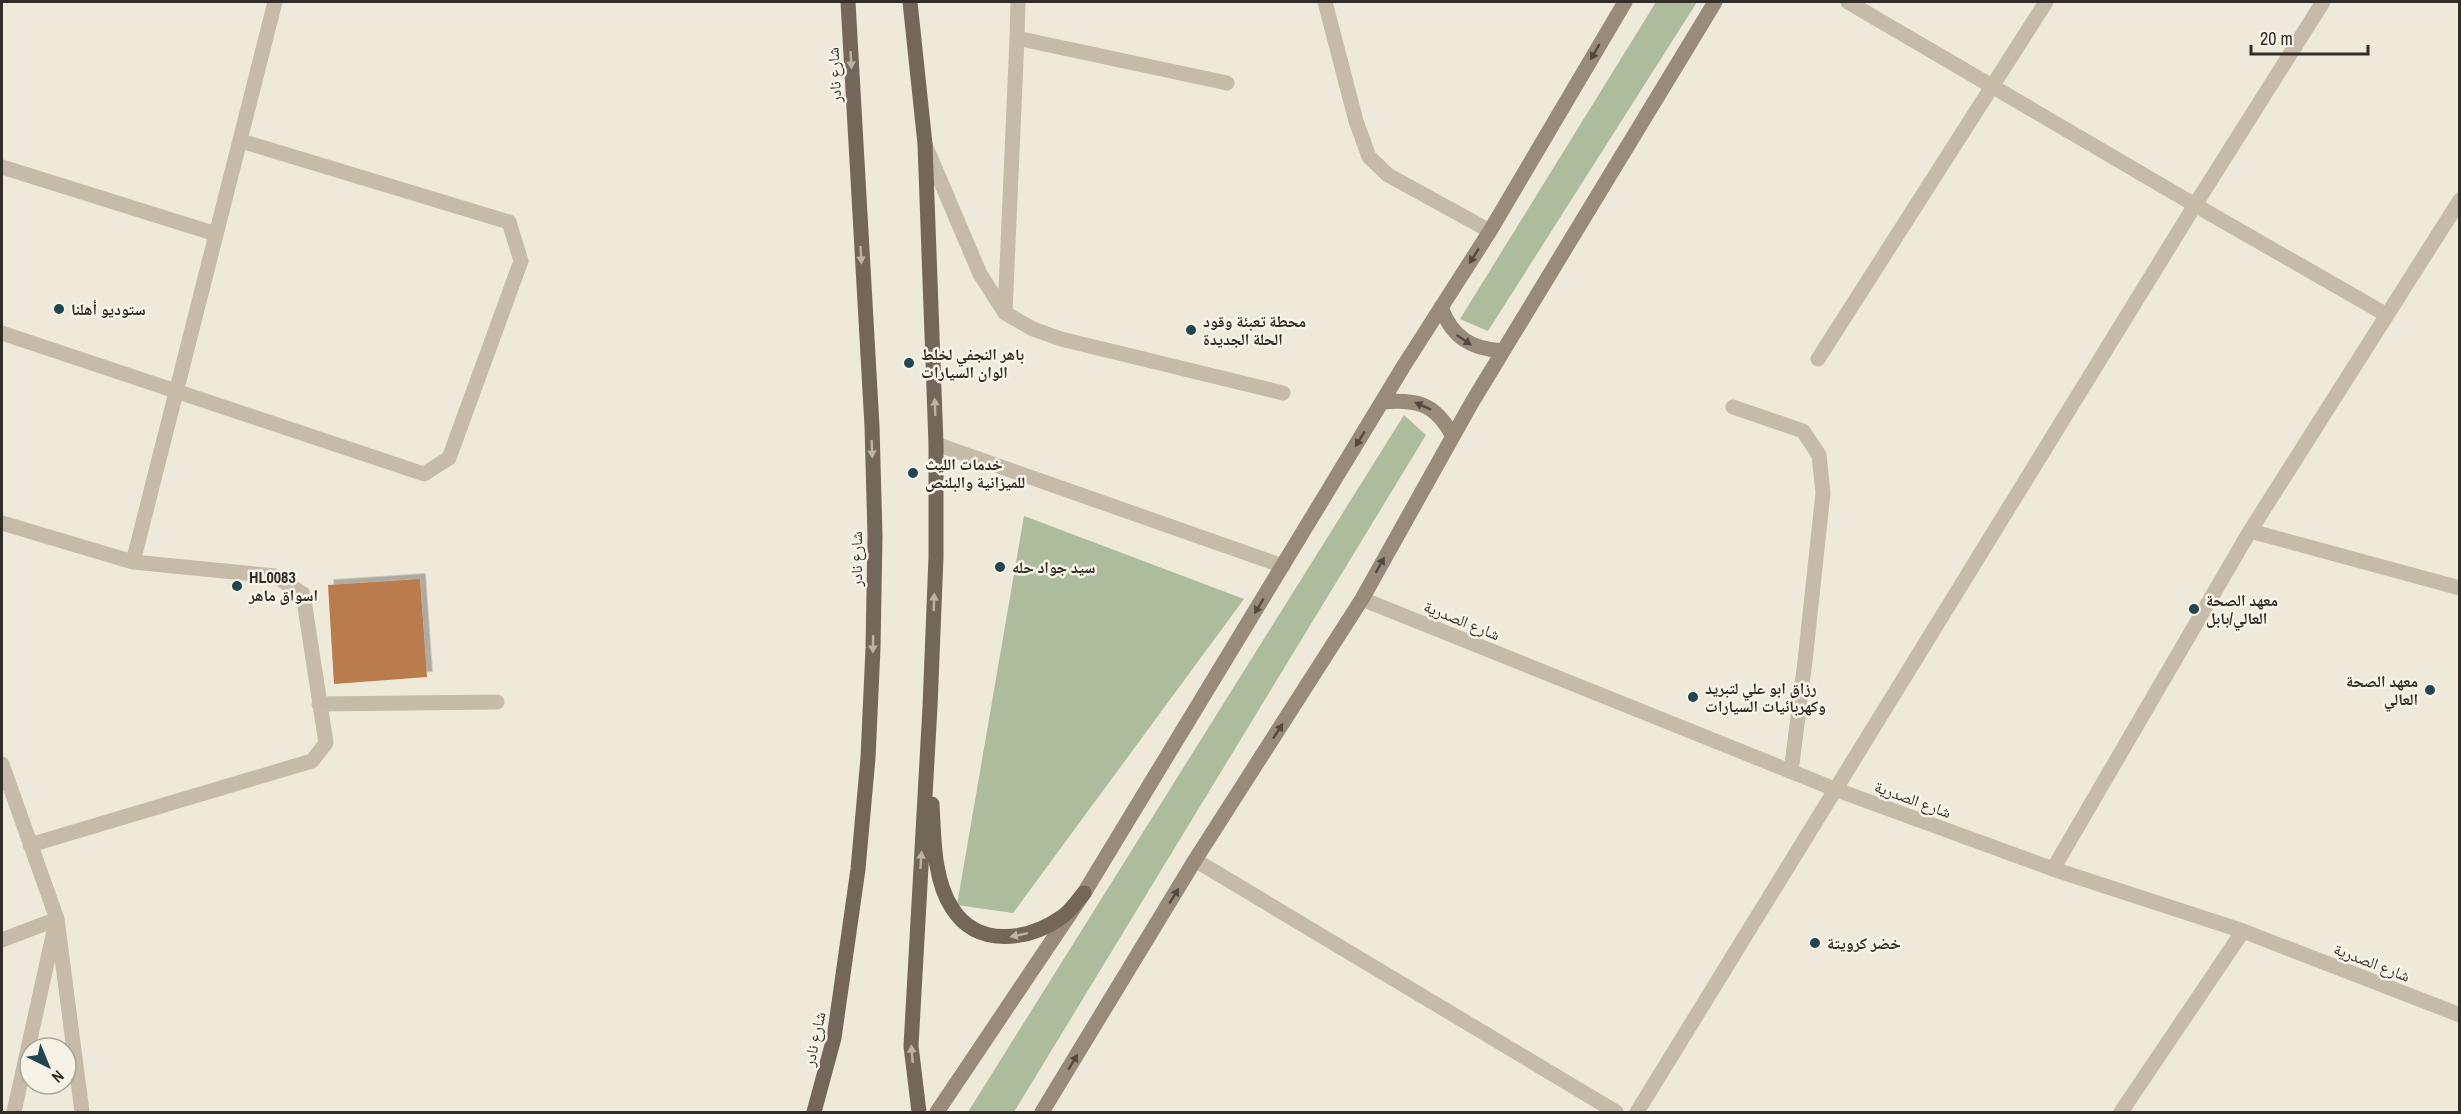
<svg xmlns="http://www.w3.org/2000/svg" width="2461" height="1114" viewBox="0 0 2461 1114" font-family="'Archivo Narrow','Noto Naskh Arabic',sans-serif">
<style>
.green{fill:#acbc9c}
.building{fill:#bb7b4d;filter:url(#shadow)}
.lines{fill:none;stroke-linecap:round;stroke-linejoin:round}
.lane{stroke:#c6bba8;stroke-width:15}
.street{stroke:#c6bba8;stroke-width:15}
.secondary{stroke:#998b79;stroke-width:15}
.primary{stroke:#74675a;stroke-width:15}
.oneway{fill:#524940}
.oneway2{fill:#bcb3a7}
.poi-dot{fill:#214551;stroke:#f7f2e6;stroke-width:2}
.labels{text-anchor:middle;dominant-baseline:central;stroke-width:5;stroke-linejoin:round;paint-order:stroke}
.street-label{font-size:16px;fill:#332d27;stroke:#f7f2e6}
.poi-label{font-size:16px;font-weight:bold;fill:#332d27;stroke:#f7f2e6;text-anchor:start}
</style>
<defs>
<filter id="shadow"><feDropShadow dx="5.5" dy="-5.5" stdDeviation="0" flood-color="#0004"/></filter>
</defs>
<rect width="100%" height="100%" fill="#efe9da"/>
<path class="green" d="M1656,2H1697L1488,331L1460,319Z
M1404,415L1426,435L1014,1112H968Z
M1024,516L1244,599L1013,913L957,905Z"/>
<path class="building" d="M420,579L427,677L334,684L328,585Z"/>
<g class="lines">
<path class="lane" d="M1017,38L1018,2
M926,147L980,274L1005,313L1033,329L1061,339L1283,393
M1005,313L1017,38L1227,83
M1733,407L1803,431L1819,455L1823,493L1805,661L1791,772"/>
<path class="street" d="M1325,2L1356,121L1369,157L1388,175L1490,231
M1848,2L2195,205L2387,315
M2,167L216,234
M2,333L424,474L449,458L521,261L509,222L241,141
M1818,359L2046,2
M936,444L1283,566
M2,523L133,562
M2250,531L2460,588
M1362,599L1837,790L2053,869L2243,931L2460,1015
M319,704L497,702
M2,764L57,919L82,1112
M30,845L312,761L326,743L303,594L275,576L133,562L275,2
M1195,860L1616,1112
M2053,869L2250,531L2460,200
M2,940L57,919
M14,1112L54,931
M1637,1112L2195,205L2323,2
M2121,1112L2243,931"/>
<path class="secondary" d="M1441,307C1452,338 1472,349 1503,351
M1382,402C1416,399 1435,403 1452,435
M937,1112L1084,893L1403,367L1490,231L1625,2
M1042,1112L1195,860L1362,599L1471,404L1715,2"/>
<path class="primary" d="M910,2L925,144L936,444V557L930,707L911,1046L919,1112
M932,804C934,836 933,879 952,908C977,948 1028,941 1062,917C1071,911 1077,901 1084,893
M814,1112L834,1038L858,869L868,758L873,648L875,536L872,426L848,2"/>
</g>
<defs><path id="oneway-solid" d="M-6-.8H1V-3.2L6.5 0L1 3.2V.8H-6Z" transform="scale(1.5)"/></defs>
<g class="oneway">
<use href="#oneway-solid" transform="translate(1595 52) rotate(120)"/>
<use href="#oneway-solid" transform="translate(1474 256) rotate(122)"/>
<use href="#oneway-solid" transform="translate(1464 340) rotate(34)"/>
<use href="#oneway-solid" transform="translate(1423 406) rotate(-156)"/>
<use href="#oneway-solid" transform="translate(1360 439) rotate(121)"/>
<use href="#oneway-solid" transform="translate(1380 565) rotate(-61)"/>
<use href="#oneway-solid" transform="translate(1259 606) rotate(121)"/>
<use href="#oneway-solid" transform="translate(1278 731) rotate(-57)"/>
<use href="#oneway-solid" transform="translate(1174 896) rotate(-59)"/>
<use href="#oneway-solid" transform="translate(1073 1062) rotate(-59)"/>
</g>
<g class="oneway2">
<use href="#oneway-solid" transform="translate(851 60) rotate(87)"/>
<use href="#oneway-solid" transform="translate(861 255) rotate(87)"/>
<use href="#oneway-solid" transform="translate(935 407) rotate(-92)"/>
<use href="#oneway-solid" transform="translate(872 449) rotate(88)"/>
<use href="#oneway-solid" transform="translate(934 602) rotate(-88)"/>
<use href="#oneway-solid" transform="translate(873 644) rotate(91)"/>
<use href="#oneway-solid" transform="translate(921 860) rotate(-86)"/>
<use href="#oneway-solid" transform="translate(1019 935) rotate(168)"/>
<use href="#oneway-solid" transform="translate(912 1054) rotate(-95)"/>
</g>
<g class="poi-dot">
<circle cx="59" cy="309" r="6"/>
<circle cx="1191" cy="330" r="6"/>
<circle cx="909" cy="363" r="6"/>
<circle cx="913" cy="473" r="6"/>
<circle cx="1000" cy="567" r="6"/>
<circle cx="237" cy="586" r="6"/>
<circle cx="2194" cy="609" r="6"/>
<circle cx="2430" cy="690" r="6"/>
<circle cx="1693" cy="697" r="6"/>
<circle cx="1815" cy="943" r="6"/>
</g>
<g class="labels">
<g class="street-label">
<text transform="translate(834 75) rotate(-93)">شارع نادر</text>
<text transform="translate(856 559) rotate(-90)">شارع نادر</text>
<text transform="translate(1462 620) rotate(22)">شارع الصدرية</text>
<text transform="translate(1913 799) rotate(20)">شارع الصدرية</text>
<text transform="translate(2372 962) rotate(21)">شارع الصدرية</text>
<text transform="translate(814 1039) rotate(-78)">شارع نادر</text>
</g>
<g class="poi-label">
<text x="71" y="309">ستوديو أهلنا</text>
<text x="1203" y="321">محطة تعبئة وقود<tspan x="1203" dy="18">الحلة الجديدة</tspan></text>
<text x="921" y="354">باهر النجفي لخلط<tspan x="921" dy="18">الوان السيارات</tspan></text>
<text x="925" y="464">خدمات الليث<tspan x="925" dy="18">للميزانية والبلنص</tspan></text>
<text x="1012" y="567">سيد جواد حله</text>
<text x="249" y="577">HL0083<tspan x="249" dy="18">اسواق ماهر</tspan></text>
<text x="2206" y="600">معهد الصحة<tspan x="2206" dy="18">العالي/بابل</tspan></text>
<text x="2418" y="681" text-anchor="end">معهد الصحة<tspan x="2418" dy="18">العالي</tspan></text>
<text x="1705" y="688">رزاق ابو علي لتبريد<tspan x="1705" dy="18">وكهربائيات السيارات</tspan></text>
<text x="1827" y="943">خضر كرويتة</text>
</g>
</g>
<rect width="2461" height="1114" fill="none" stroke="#332d27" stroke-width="6"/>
<g transform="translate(48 1066) rotate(137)"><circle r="28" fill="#f7f2e6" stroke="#a9a39a" stroke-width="1.5"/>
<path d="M0-4.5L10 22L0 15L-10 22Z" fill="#214551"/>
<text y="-9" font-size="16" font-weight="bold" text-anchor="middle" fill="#332d27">N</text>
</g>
<path d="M2251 45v9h117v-9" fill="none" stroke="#332d27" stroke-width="3"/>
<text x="2260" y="45" font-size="18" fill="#332d27" stroke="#f7f2e6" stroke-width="4.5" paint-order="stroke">20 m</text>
</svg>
